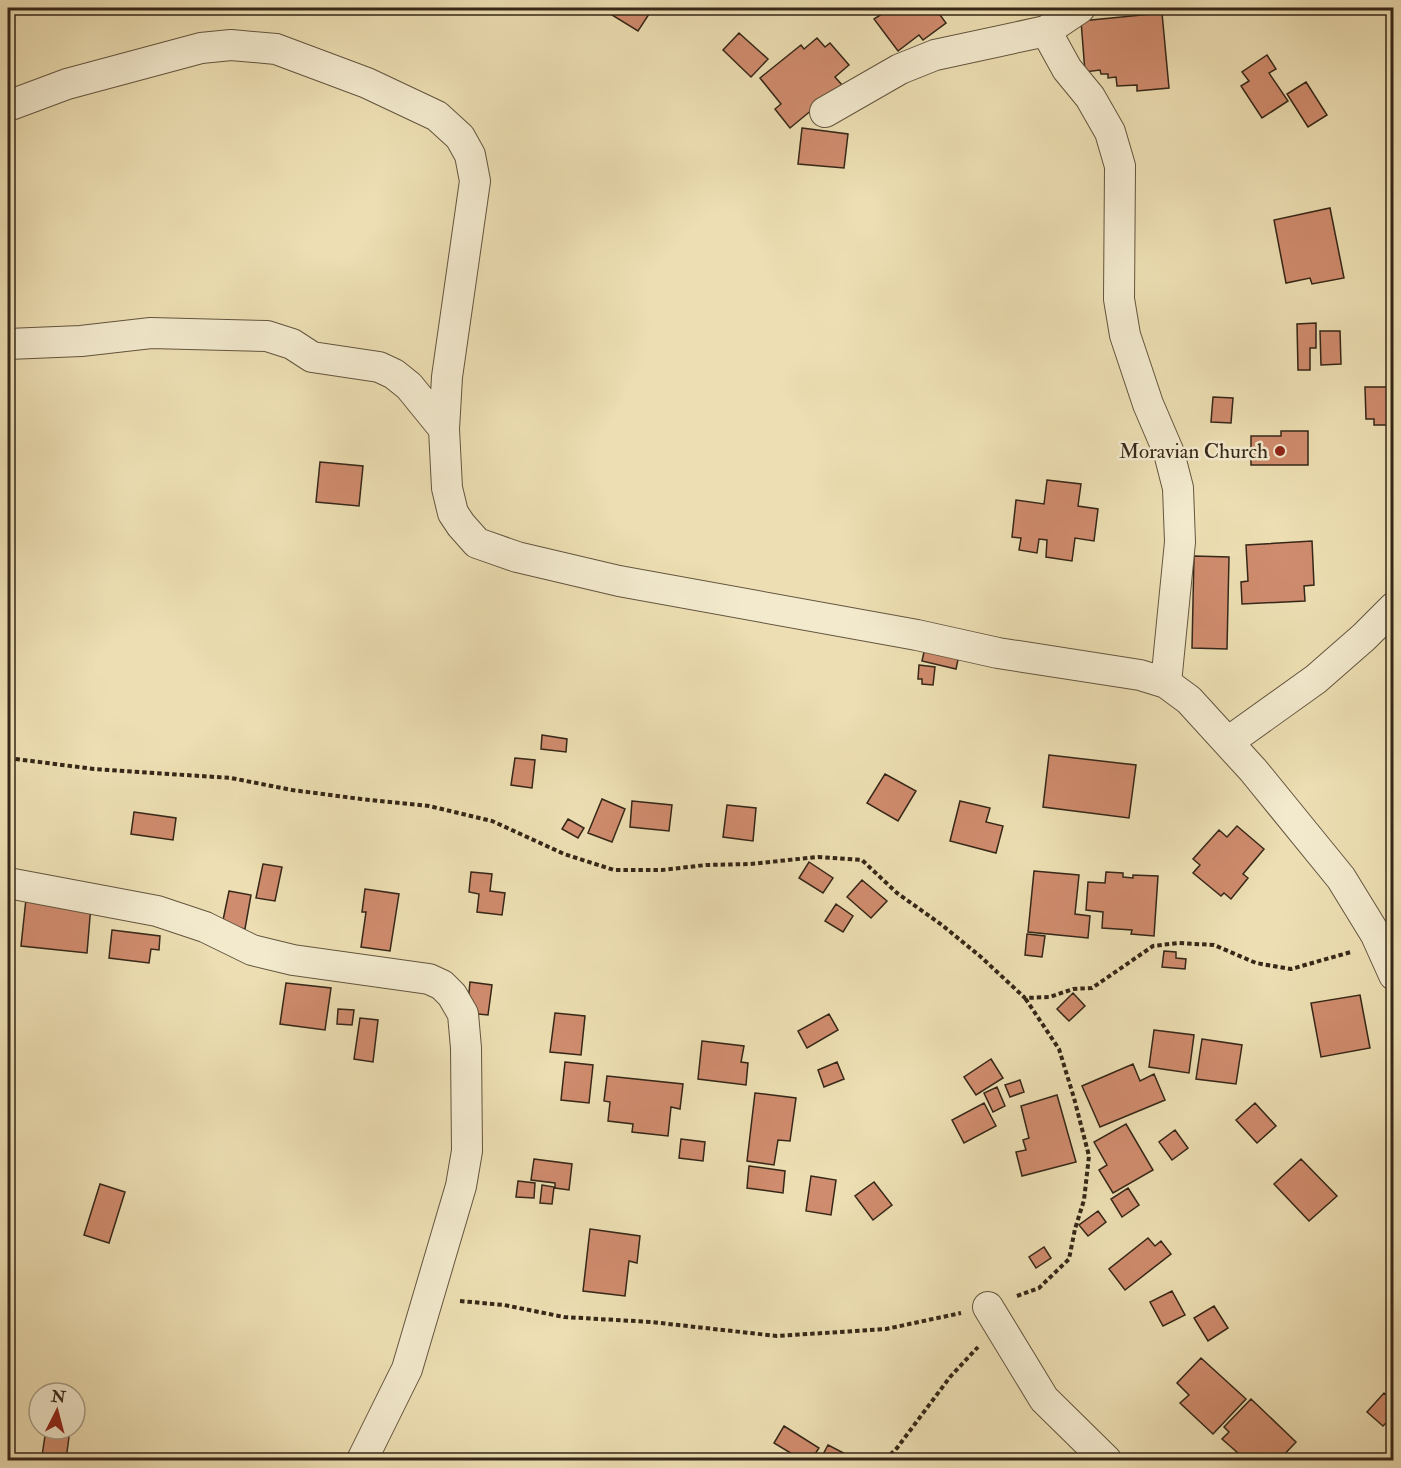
<svg xmlns="http://www.w3.org/2000/svg" width="1401" height="1468" viewBox="0 0 1401 1468" font-family="'IM FELL Double Pica',serif">
<style>
.building{fill:#d08c6e;stroke:#352718;stroke-width:1.5}
.lines{fill:none;stroke-linecap:round;stroke-linejoin:round}
.minor-casing{stroke:#63553f;stroke-width:32}
.path{stroke:#352718;stroke-width:4;stroke-dasharray:4.5 3;stroke-linecap:butt}
.minor{stroke:#f3eace;stroke-width:30}
.poi-dot{fill:#8f2418;stroke:#f3eace;stroke-width:2}
.labels{text-anchor:middle;dominant-baseline:central;stroke-width:5;stroke-linejoin:round;paint-order:stroke}
.poi-label{font-size:21px;fill:#352718;stroke:#f3eace;text-anchor:end}
</style>
<rect width="100%" height="100%" fill="#eddfb3"/>
<filter id="stains"><feTurbulence type="fractalNoise" baseFrequency=".00333" numOctaves="4"/><feColorMatrix values="0 0 0 0 .2 0 0 0 0 .09 0 0 0 0 .02 0 0 0 .5 -.17"/></filter>
<radialGradient id="worn" r=".72"><stop offset=".6" stop-color="#630" stop-opacity="0"/><stop offset="1" stop-color="#630" stop-opacity=".3"/></radialGradient>
<path class="building" d="M616,8H653L638,31L612,15Z
M882,8H935L946,23L923,40L919,35L898,51L874,19L885,12Z
M1162,13L1169,88L1137,91V85L1117,86L1116,77L1108,78V74H1101L1100,70L1085,72L1081,21Z
M739,33L768,59L751,77L723,50Z
M817,38L825,47L830,43L849,65L835,77L842,85L790,128L775,109L781,104L760,78L801,45L804,49Z
M1267,55L1276,69L1269,73L1288,101L1262,118L1241,86L1249,81L1242,72Z
M1306,82L1327,115L1308,127L1287,94Z
M802,128L848,134L844,168L798,164Z
M1330,208L1344,278L1312,284L1310,278L1286,283L1274,220Z
M1316,323V348H1310V370H1298L1297,324Z
M1320,331H1340L1341,364L1321,365Z
M1365,387H1394V425H1374V419H1366Z
M1213,397L1233,398L1231,423L1211,422Z
M1281,431H1308V465H1251V436H1281Z
M320,462L363,466L359,506L316,502Z
M1047,480L1081,484L1078,506L1098,509L1094,541L1075,538L1072,561L1046,557L1047,540L1039,539L1037,553L1019,550L1021,538L1012,537L1016,500L1044,504Z
M1312,541L1314,585L1304,586L1305,601L1242,604L1241,582L1248,581L1246,545Z
M1194,556L1229,557L1227,649L1192,648Z
M926,643L960,650L956,669L922,661Z
M919,665L935,667L933,685L922,684V679H918Z
M542,735L567,739L566,752L541,749Z
M1049,755L1136,765L1129,818L1043,807Z
M515,758L535,760L532,788L511,785Z
M885,774L916,791L898,821L867,803Z
M602,799L625,809L612,842L588,833Z
M632,801L672,805L669,831L630,827Z
M960,801L990,808L986,822L1003,826L996,853L950,841Z
M727,805L756,808L753,841L723,837Z
M134,812L176,818L173,840L131,834Z
M568,819L584,828L578,838L562,829Z
M1237,826L1264,849L1243,874L1248,878L1231,899L1224,893L1221,896L1193,873L1200,865L1193,859L1219,830L1227,837Z
M809,862L833,878L823,893L799,878Z
M263,864L282,867L275,901L256,898Z
M1034,871L1079,875L1075,914L1090,916L1088,938L1028,932Z
M471,872L492,874L490,891L505,893L502,915L477,912L479,894L469,892Z
M1106,872L1123,873V877L1133,878V875L1158,876L1154,936L1131,934L1132,930L1102,928L1103,912L1086,910L1088,882L1105,883Z
M862,880L887,901L871,918L847,897Z
M365,889L399,894L390,951L361,947L366,912H362Z
M229,891L251,895L245,929L222,925Z
M26,899L91,905L87,953L21,946Z
M836,904L853,916L843,932L825,921Z
M112,930L160,936L159,950L151,949L149,963L109,958Z
M1027,934L1045,936L1042,957L1025,955Z
M1164,951L1176,952V958L1186,959L1185,969L1162,967Z
M470,982L492,985L488,1015L467,1013Z
M286,983L331,988L325,1030L280,1024Z
M1073,993L1085,1006L1069,1021L1057,1009Z
M1360,995L1370,1048L1321,1057L1311,1003Z
M338,1009L354,1010L352,1025L337,1024Z
M555,1013L585,1016L581,1055L550,1052Z
M829,1014L838,1030L807,1048L798,1031Z
M360,1018L378,1020L373,1062L354,1059Z
M1154,1030L1194,1035L1189,1073L1149,1067Z
M1202,1039L1242,1045L1236,1084L1196,1079Z
M702,1041L744,1046L741,1062L748,1063L746,1085L698,1079Z
M991,1059L1003,1078L976,1095L964,1077Z
M565,1062L593,1065L589,1103L561,1100Z
M837,1062L844,1079L824,1087L818,1070Z
M1133,1064L1140,1081L1154,1074L1165,1100L1100,1127L1082,1086Z
M607,1076L683,1084L680,1109L671,1107L668,1136L632,1132L633,1124L608,1121L610,1102L604,1101Z
M1020,1080L1024,1092L1010,1097L1005,1085Z
M997,1087L1005,1106L993,1112L984,1093Z
M755,1093L796,1098L790,1141L778,1140L774,1165L747,1161Z
M1057,1095L1076,1162L1022,1176L1016,1152L1026,1150L1023,1140L1029,1138L1021,1106Z
M984,1103L996,1126L964,1143L952,1120Z
M1255,1103L1276,1126L1257,1143L1236,1120Z
M1126,1124L1153,1170L1113,1193L1099,1170L1107,1165L1094,1142Z
M1175,1130L1188,1148L1172,1160L1159,1142Z
M681,1139L705,1142L703,1161L679,1158Z
M534,1159L572,1164L569,1190L555,1188V1183L531,1180Z
M1301,1159L1337,1196L1309,1221L1274,1184Z
M749,1166L785,1171L783,1193L747,1188Z
M811,1176L836,1180L831,1215L806,1211Z
M518,1181L535,1183L534,1198L516,1197Z
M874,1182L892,1205L873,1220L855,1196Z
M100,1184L125,1192L109,1243L84,1235Z
M542,1185L554,1187L552,1204L540,1203Z
M1128,1188L1139,1205L1122,1217L1111,1199Z
M1098,1211L1106,1222L1088,1236L1079,1225Z
M590,1229L640,1236L637,1263L629,1261L625,1296L583,1291Z
M1148,1238L1155,1246L1161,1241L1171,1254L1125,1290L1109,1269Z
M1044,1247L1051,1258L1036,1268L1029,1257Z
M1172,1291L1185,1315L1163,1326L1150,1302Z
M1214,1306L1228,1328L1208,1341L1194,1318Z
M1201,1358L1246,1399L1213,1434L1180,1403L1189,1395L1177,1383Z
M1384,1393L1394,1402V1415L1383,1426L1367,1412Z
M1251,1399L1296,1442L1279,1460H1246L1222,1439L1229,1432L1224,1427Z
M784,1426L819,1448L811,1460H802L774,1443Z
M46,1429H70L66,1460L42,1456Z
M828,1445L857,1460H820Z"/>
<g class="lines">
<g class="minor-casing">
<path id="minor" d="M1046,31L1067,69L1090,97L1110,132L1120,166L1119,299L1125,335L1148,404L1169,453L1178,488L1180,542L1166,683
M8,106L67,84L201,48L231,45L276,49L367,83L437,116L460,137L470,155L475,181L447,377L444,429L447,488L453,513L461,525L477,543L517,557L619,581L917,635L998,653L1140,675L1166,683L1189,700L1253,770L1341,878L1376,935L1394,975
M825,112L900,69L935,55L1046,31L1080,8
M8,344L81,341L151,333L267,336L292,344L312,357L379,367L394,374L409,386L444,429
M1228,742L1316,679L1364,637L1394,607
M8,883L157,911L205,927L252,950L293,960L429,979L442,985L452,995L463,1014L466,1048L467,1151L461,1186L407,1369L362,1460
M988,1307L1044,1399L1106,1460"/>
</g>
<path class="path" d="M8,758L94,769L231,778L292,790L361,799L429,806L492,821L564,854L614,870H662L706,865L750,864L818,857L862,860L897,893L942,925L981,957L1025,998L1050,997L1073,989L1092,988L1153,946L1178,943L1214,945L1256,963L1291,969L1351,952
M1017,1296L1039,1288L1069,1259L1075,1229L1084,1200L1089,1156L1074,1098L1059,1049L1025,998
M460,1301L504,1305L564,1317L651,1322L777,1336L886,1329L961,1313
M885,1460L897,1448L950,1377L978,1347"/>
<use href="#minor" class="minor"/>
</g>
<circle class="poi-dot" cx="1280" cy="451" r="6"/>
<g class="labels">
<g class="poi-label">
<text x="1268" y="451">Moravian Church</text>
</g>
</g>
<rect width="1401" height="1468" fill="none" stroke="#eddfb3" stroke-width="30"/>
<rect x="9" y="9" width="1383" height="1450" fill="none" stroke="#352718" stroke-width="3"/>
<rect x="15" y="15" width="1371" height="1438" fill="none" stroke="#352718" stroke-width="1.5"/>
<g transform="translate(57 1411) rotate(6)"><circle r="28" fill="#f3eace" stroke="#a79c85" stroke-width="1.5"/>
<path d="M0-4.5L10 22L0 15L-10 22Z" fill="#8f2418"/>
<text y="-9" font-size="16" font-weight="bold" text-anchor="middle" fill="#352718">N</text>
</g>
<rect width="100%" height="100%" filter="url(#stains)"/>
<rect width="100%" height="100%" fill="url(#worn)"/>
</svg>
